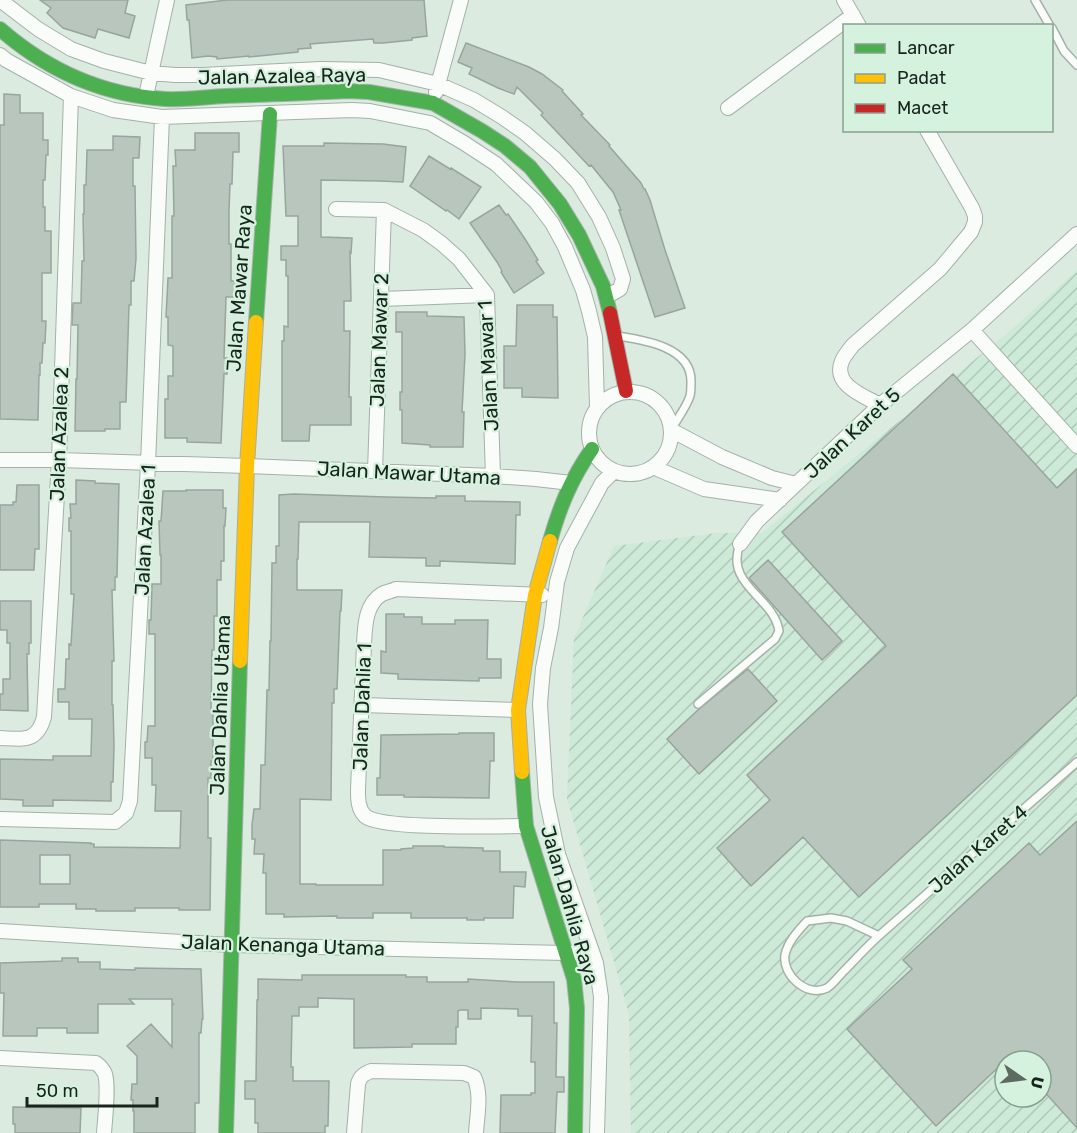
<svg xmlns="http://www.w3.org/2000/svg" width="1077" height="1133" viewBox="0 0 1077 1133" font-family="Rubik,sans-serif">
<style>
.industrial{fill:url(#industrial-furrows);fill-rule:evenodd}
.building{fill:#b9c6bd;stroke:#98a59c;stroke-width:1.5;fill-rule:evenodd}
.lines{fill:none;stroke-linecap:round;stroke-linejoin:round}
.lane-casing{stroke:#a4b1a8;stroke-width:10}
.street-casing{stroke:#a4b1a8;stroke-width:16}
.fast-casing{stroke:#a4b1a8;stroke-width:16}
.slow-casing{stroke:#a4b1a8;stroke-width:16}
.jam-casing{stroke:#a4b1a8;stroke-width:16}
.lane{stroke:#fafcfa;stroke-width:7}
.street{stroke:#fafcfa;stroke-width:14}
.fast{stroke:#4caf50;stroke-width:14}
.slow{stroke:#ffc107;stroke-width:14}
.jam{stroke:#c62828;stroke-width:14}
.labels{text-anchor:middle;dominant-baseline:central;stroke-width:4.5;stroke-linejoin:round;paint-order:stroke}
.street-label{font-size:20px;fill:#19241d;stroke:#d4f2de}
</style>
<defs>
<pattern id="industrial-furrows" width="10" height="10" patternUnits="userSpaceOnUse" patternTransform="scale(1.5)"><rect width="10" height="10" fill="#cde9d7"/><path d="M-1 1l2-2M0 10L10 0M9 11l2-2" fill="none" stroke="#afc8b8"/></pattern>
</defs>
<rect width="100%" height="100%" fill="#dbebe0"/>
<path class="industrial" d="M1077,270V1133H631L629,1014L567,799L574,638L614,546L717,533H762L1011,330ZM1005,1061H1041V1097H1005Z"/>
<path class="building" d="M40,0H128L125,13L135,16L129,38L98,29L95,38L63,28L47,13L51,8Z
M227,0H424L427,36L412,38V40L383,43H374L373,39L310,44L311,48L298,49V52L249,57V56L217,59V57L208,56L192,58L189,20H187L186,5Z
M466,43L529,67L542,74L563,90L562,91L583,114L581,115L610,145L609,146L641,183L644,189H645L650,200L665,250L685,308L655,317L619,210H621L613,192L591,165L589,166L574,150L541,115L543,113L517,87L514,94L498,88L469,74L472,68L458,62Z
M4,94L20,95V113H43V140H48V155H46L45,180H43V207H45V231H51V273H42V321H46L45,343H43L42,363H40V375H39L38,420L0,419V125H4Z
M195,133H239V152H233L232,184H230L229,210V244H231V281H241V297H226L224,358H227V374H224L221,443L187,442V438H165V399H168V376H173V346L168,345V317H166L168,278H172V216H174L173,166H176L175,150H195Z
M113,136L140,137L139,158H133V186H135L136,259L134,281H131V305H129L126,402H120V429H105V431H75L76,379H77L78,325H72L73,303H81L82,261H84L83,214H84V185H86L87,150H113Z
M324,143L383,144L406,147L403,182L379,181L321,180V237L352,238L351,253L350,252L351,301H344V331H350L349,397H351V425H310L309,441H282V341H284V326L288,327V276H286V260H281V246H298V216H286L283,146H324Z
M429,156L450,169L451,168L481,187L459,219L447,210L446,211L410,186Z
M499,205L506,215L508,214L525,239L538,260L536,261L544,273L514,293L501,272L502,271L497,262L470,223Z
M517,305H553V317H557L558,398L522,397V388H504V346H516Z
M396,312H427V316L464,317L465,354L462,412H464L463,447H430V445L402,443V410H400V392H402V332H396Z
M953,374L1057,488L1077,469V695L859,897L803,837L751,886L717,848L770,800L747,775L886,646L782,532Z
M76,480L95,481V483L119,484L117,577H115V590H112L114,661H112V705H113L114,746L113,782H111V801L53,800V806H23V800L0,799V759L53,760V756H91L92,719H69V702H58V689H65L66,659H69V644L71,645L74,594H71V531H69V518H71L70,504H76Z
M17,485H39V549H35L34,570H0V505H13V502H16Z
M186,490H223V508H226L225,526H224V561H221V580H217V616H214V650H212L211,709H213V761H211V778H208V838H211L210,910H179V908H135V911H96V909H76V904H39V907H0V840L91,843V844H94V847L180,848L181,811H155L156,785H152V758H145V742H147L148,726H155V634H149V620H151L152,584H161V555H160L159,521H161L163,491H186ZM40,855H70V884H40Z
M294,494L386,497L436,498V496H465V501L520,502V515H516L515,564L440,561V566H426V558L369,557L370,522H299L298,559H297V590H342L341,611H340L337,689H334V703H332L331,800L300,799V884H316V885H383V850H401V849L413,848V846H444V847L483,848V851H500V872H526L525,887L514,886L513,918H484V920H467V918H411V913H373V918H337V916L284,917V914H266V873H263L264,854H254L255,839H252V825L254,809H260L261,765H265L267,690H269L270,641H271L272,563H276V546H279V495Z
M768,560L842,641L822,660L749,578Z
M0,601H31V643H29V654H27L28,711L0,710V694H3V679H10V643H7V630H0Z
M386,614H404V617H422V624H455V620H488L487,659H501V678H479V681L398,679V674L381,673V651L386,652Z
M748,669L777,701L699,774L667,739L699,709Z
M459,733H494V761H490L489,798L404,797V795H377V778H380L381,735L459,734Z
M1077,821V1128L1041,1088V1061H1005L936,1126L847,1029L912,969L903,960L1029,843L1040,855Z
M62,958H78V962H100V969L135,970V968L201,969L203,1019H202L201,1033H199V1103H195V1133H134V1111H133V1100H131L132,1084H137V1056L127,1046L151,1024L172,1047V1005L174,1004H172V999H129L134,1004H98V1033H67V1028H37V1036H3L4,993H0V963L62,961Z
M302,975H406V977H427V982H468V979L518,982H554V1023H557L556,1077H564V1092H557L555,1133H500L501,1095H531V1093H535V1062H531L532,1016H518V1009L481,1008V1019H468V1010H460L458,1011V1027H456V1044H412V1047L354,1048V999L318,998V1007H299V1016H292L291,1067H293V1081H329L328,1126H325V1133H258V1123H255V1099H245V1081H256L257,1000H258V979L302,980Z
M13,1107L81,1108L80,1133H15V1124H13Z"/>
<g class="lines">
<g class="lane-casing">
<path id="lane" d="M1035,0L1050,26
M1052,28L1064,51L1077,65
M618,336C644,340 692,347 691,382C691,387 691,392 690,396C686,408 677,419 671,430
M698,704L775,639L779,631C774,597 724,585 740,544
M879,936L847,921L831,918L807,921C798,931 788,941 785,955C782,975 807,998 827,988C833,984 838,977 843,972C856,959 868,945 882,933C947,876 1012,819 1077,762"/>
</g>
<g class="street-casing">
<path id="street" d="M0,0L38,29L71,49L104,61L151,73L175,75H202L321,69L379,70L438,84L474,100L502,117L525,133L555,159L578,183L599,217L613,248L623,279L620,289L606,297
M844,0L859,26
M0,55L6,60L71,96L113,110L162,117L352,110L370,111L430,123L464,143L496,164L536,202L552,223L565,247L583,290L589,311L595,337L597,407
M436,92L461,0
M146,96L167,0
M728,108L853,15
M336,209L384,210L423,230L441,243L459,259L487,295L493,476
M381,299L487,295
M972,330L1077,446
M589 433a41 41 0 1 1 82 0a41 41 0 1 1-82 0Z
M880,405C864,396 832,385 842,361C844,356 849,350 853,345L940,269L971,232L975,222V216L972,208L927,130
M671,430L722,457L772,478L796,484
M0,460H59L247,466L493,476L536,479L571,483
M653,467L704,489L780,500
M375,471L384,210
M740,544L757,521L880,405L972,330L1077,234
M362,705L518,710
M0,738C23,739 37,743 44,717L59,460L71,96
M0,819L115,822L126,813L130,801L148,464L162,117
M526,826C498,826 382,830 365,816C358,809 358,799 358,790L364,644C365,627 365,604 382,594C386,592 392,591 396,589L542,595
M0,931L231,945L565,953L592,952
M0,1058L96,1063C100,1066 103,1069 105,1074C109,1087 105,1118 104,1133
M354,1133L358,1084C360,1076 364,1074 371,1071L464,1073L474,1077C482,1094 477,1115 476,1133
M597,1133L601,997L596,963L558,854L546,797L540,704L543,668L551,628L557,582L567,548L602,483L614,471"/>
</g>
<g class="fast-casing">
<path id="fast" d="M0,29C47,70 103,95 165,99C185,100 205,97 225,96C266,95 307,93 348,91L369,92L433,103L482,131L505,146L530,167L560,204L579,235L603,286L610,313
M256,322L270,114
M550,541C560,506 571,479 592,449
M522,772L526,826L574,979L577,1008L575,1133
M226,1133L240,661"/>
</g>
<g class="slow-casing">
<path id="slow" d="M240,661L247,466L256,322
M522,772L518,710L535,595L550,541"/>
</g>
<g class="jam-casing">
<path id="jam" d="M610,313L626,391"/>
</g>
<use href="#lane" class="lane"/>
<use href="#street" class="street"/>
<use href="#fast" class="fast"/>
<use href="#slow" class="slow"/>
<use href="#jam" class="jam"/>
</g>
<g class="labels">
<g class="street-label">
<text transform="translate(282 76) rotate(-1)">Jalan Azalea Raya</text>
<text transform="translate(239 288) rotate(-86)">Jalan Mawar Raya</text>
<text transform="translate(379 340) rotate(-88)">Jalan Mawar 2</text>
<text transform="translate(488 366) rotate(-93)">Jalan Mawar 1</text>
<text transform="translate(852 433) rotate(-43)">Jalan Karet 5</text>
<text transform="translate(59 434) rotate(-88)">Jalan Azalea 2</text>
<text transform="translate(409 473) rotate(3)">Jalan Mawar Utama</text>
<text transform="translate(145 530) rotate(-87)">Jalan Azalea 1</text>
<text transform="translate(220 705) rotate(-88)">Jalan Dahlia Utama</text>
<text transform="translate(362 707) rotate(-88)">Jalan Dahlia 1</text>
<text transform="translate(978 849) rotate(-41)">Jalan Karet 4</text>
<text transform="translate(570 905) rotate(74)">Jalan Dahlia Raya</text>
<text transform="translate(283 945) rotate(2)">Jalan Kenanga Utama</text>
</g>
</g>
<rect x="843" y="24" width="210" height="108" fill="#d4f2de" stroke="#89a091" stroke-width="1.5"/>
<rect x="855" y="44" width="30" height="9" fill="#4caf50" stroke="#89a091" stroke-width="1.5"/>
<text x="897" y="54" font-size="18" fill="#19241d">Lancar</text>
<rect x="855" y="74" width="30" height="9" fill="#ffc107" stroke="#89a091" stroke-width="1.5"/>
<text x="897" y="84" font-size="18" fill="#19241d">Padat</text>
<rect x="855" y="104" width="30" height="9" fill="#c62828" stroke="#89a091" stroke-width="1.5"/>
<text x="897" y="114" font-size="18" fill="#19241d">Macet</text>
<g transform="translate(1023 1079) rotate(104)"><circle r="28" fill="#d4f2de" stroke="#89a091" stroke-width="1.5"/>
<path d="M0-4.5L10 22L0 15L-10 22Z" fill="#5d6a61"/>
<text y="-9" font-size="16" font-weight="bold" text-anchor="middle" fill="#19241d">U</text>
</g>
<path d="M27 1097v9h130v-9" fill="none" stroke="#19241d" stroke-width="3"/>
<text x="36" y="1097" font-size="18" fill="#19241d" stroke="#d4f2de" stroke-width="4.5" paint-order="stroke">50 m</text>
</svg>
